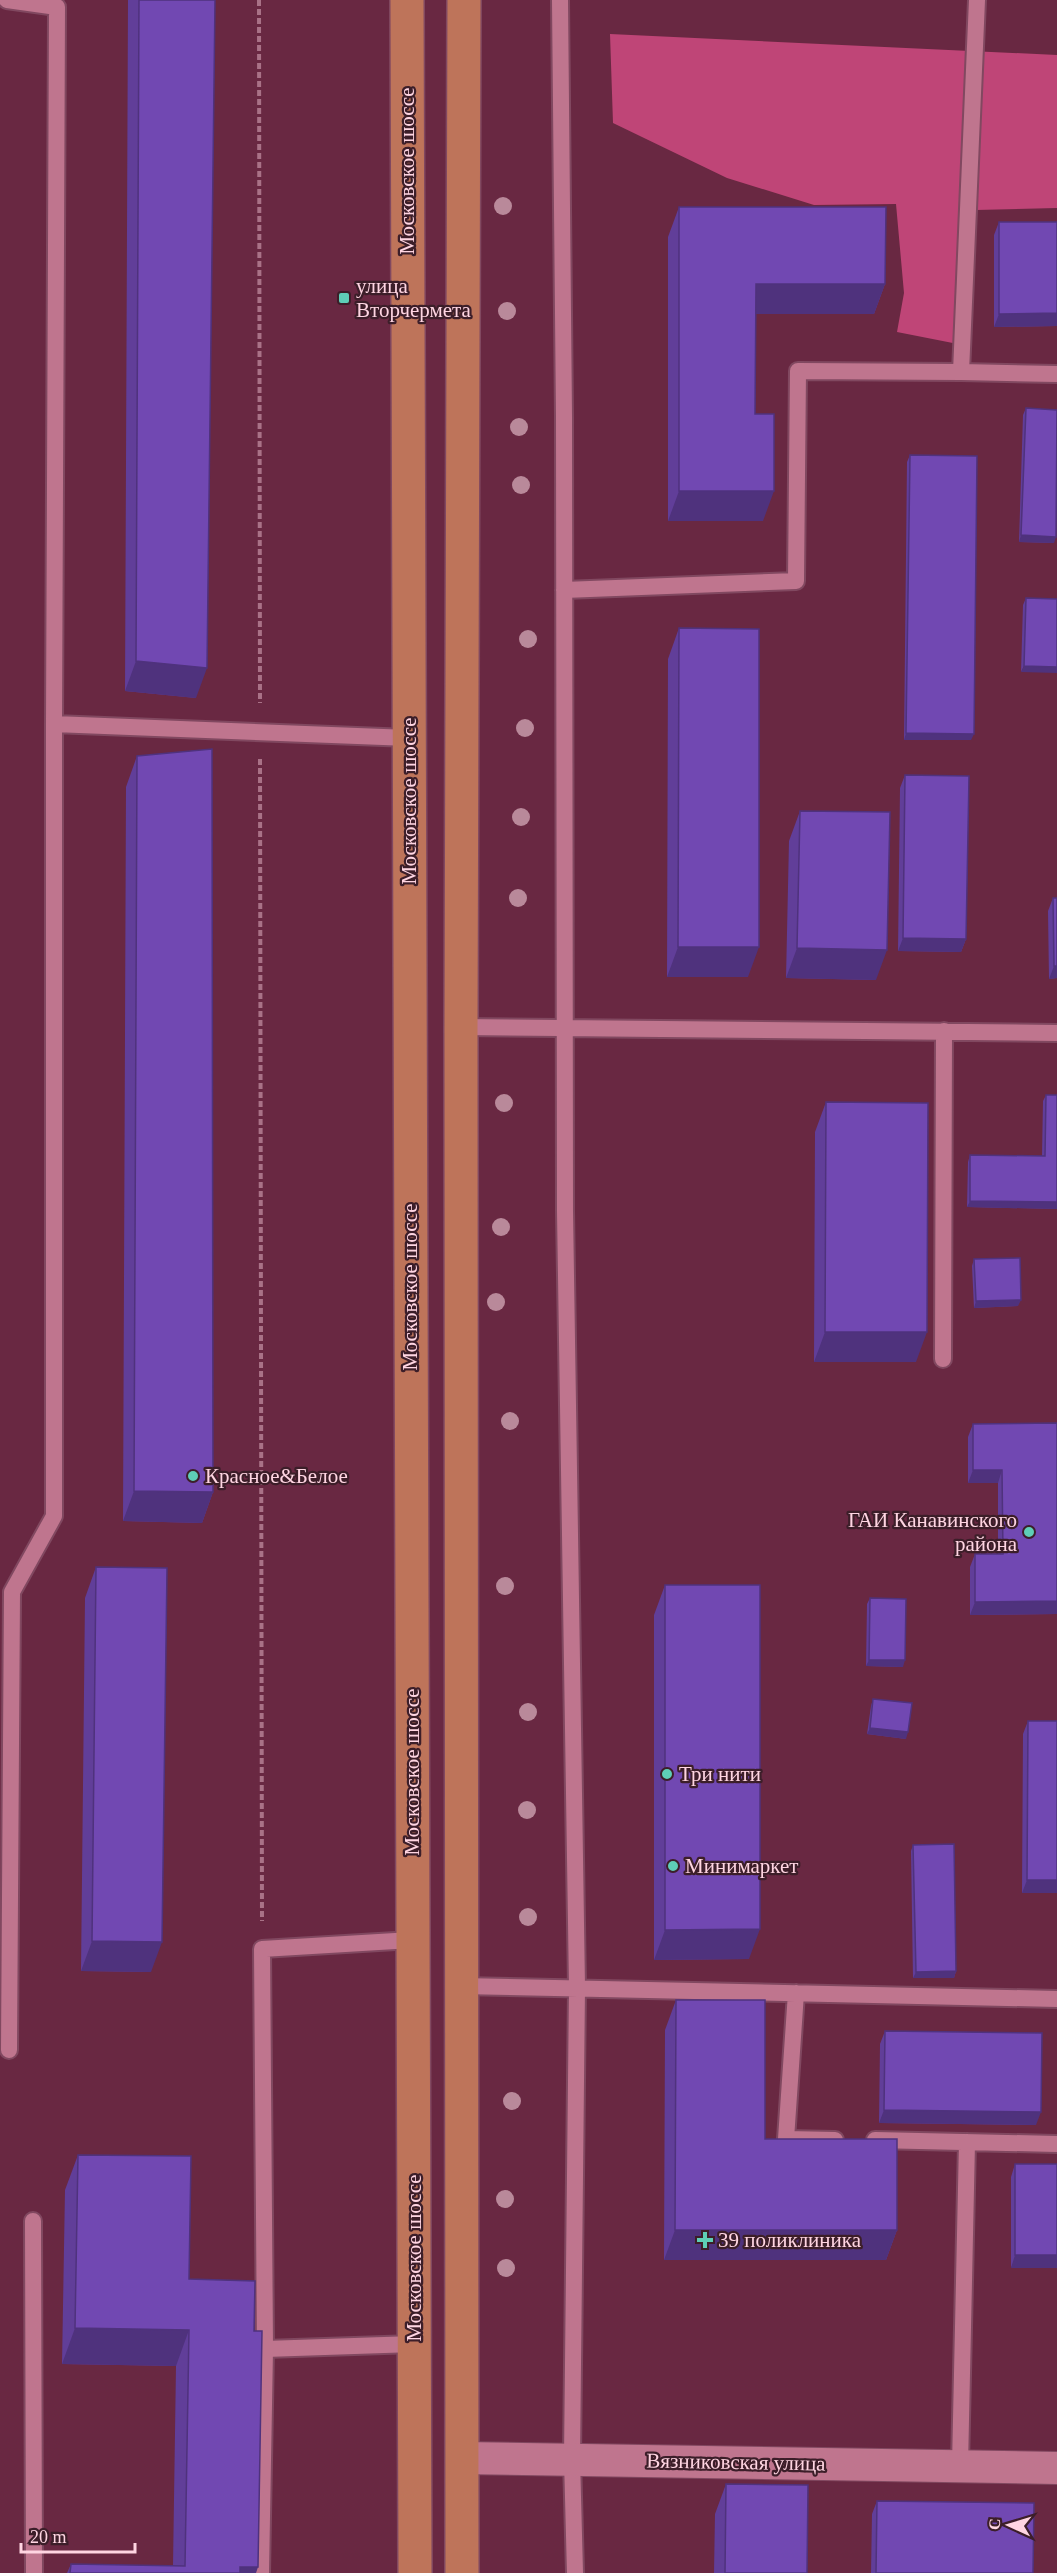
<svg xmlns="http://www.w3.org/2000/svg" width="1057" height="2573" viewBox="0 0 1057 2573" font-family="Georgia,serif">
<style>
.forest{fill:#bf4577}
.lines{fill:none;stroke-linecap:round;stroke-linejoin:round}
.service-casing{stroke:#814860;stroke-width:20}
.minor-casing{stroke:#814860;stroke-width:34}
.primary-casing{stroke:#814860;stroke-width:36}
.path{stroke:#a97287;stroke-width:4;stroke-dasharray:6 3;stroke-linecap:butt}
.service{stroke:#bf758e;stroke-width:16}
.minor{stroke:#bf758e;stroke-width:32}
.primary{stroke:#be745a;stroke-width:33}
.tree{fill:#b9899a}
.wall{fill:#613e99}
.shaded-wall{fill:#4f327d}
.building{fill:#7148b2;stroke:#4f327d;stroke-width:1.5}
.poi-dot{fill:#5eceb7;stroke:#3c1e29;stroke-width:2}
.labels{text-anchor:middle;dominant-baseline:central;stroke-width:4.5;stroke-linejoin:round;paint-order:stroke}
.street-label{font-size:21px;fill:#ffd5e2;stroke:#3c1e29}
.poi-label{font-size:21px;fill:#ffd5e2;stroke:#3c1e29;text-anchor:start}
</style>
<rect width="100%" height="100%" fill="#692842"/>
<path class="forest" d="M610,34L1057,55V208L976,210L968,346L897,332L904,293L896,204L814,205L727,178L613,123Z"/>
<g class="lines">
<g class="service-casing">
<path id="service" d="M7,0L57,7L54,724L409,738
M560,0L564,417L565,1211L577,1987L572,2459L575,2573
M961,372L1057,374
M564,590L796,581L798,371L961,372L977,0
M461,1027L1057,1033
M943,1359L944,1031
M461,1986L1057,1999
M796,1993L786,2139L835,2140
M9,2050L12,1592L54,1516V724
M875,2140L1057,2144
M33,2221L34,2573
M265,2349L262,1949L412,1940
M960,2466L967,2142
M261,2573L265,2349L414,2344"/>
</g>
<g class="minor-casing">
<path id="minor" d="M462,2458L1057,2468"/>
</g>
<g class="primary-casing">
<path id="primary" d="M407,0L415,2573
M462,2573L461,1027L464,0"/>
</g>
<path class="path" d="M259,0L260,703
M260,759L262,1921"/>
<use href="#service" class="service"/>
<use href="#minor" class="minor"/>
<use href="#primary" class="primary"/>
</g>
<g class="tree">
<circle cx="503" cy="206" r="9"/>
<circle cx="507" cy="311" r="9"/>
<circle cx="519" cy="427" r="9"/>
<circle cx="521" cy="485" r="9"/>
<circle cx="528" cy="639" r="9"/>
<circle cx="525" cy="728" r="9"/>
<circle cx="521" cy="817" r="9"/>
<circle cx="518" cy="898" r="9"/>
<circle cx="504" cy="1103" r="9"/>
<circle cx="501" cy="1227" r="9"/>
<circle cx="496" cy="1302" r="9"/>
<circle cx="510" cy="1421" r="9"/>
<circle cx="505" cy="1586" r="9"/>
<circle cx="528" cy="1712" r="9"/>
<circle cx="527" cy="1810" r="9"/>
<circle cx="528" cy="1917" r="9"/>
<circle cx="512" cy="2101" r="9"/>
<circle cx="505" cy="2199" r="9"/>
<circle cx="506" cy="2268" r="9"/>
</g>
<path class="wall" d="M128,0H215L196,698L125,691Z
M679,207L885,284L874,314H756L755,414L763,521H668V237Z
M999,222H1057V326L994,327V235Z
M1026,408L1054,543L1019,542L1023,415Z
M910,455L971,740H904L907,462Z
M1026,598L1057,599L1021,672L1023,605Z
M679,628L748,977H667L668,659Z
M137,756L213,1492L202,1523L123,1521L126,787Z
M905,775L966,939L961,952L898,951L900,788Z
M800,811L876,980L786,978L789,841Z
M1053,898H1057V978L1049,979L1048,911Z
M1046,1095H1057V1209L967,1207L968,1162L970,1155L1042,1156L1043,1101Z
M826,1102L916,1362H814L815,1132Z
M974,1259L1018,1306L974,1308L972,1266Z
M1057,1423V1614L970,1615V1567L975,1554H998V1483H968V1437L973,1424Z
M96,1567L151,1972L81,1971L85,1598Z
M665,1585L749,1959L654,1960V1615Z
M870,1598L903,1667L866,1666L867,1604Z
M873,1699L906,1739L867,1734L871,1706Z
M1028,1721L1057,1893H1022L1023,1734Z
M913,1845L956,1971L954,1978H913L911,1851Z
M676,2000L765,2139L897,2230L886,2260H664L665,2030Z
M885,2031L1036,2125L879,2123L880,2044Z
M78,2155L189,2279L254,2331L256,2573H67L71,2564L173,2566L176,2366L62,2364L65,2190Z
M1015,2164H1057L1011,2268V2177Z
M726,2484L807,2573H714L715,2514Z
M877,2501L1033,2573H871L872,2514Z"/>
<path class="shaded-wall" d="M756,284H885L874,314H745Z
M1057,313V326L994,327L999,314Z
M679,491H774L763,521H668Z
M1021,535L1056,537L1054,543L1019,542Z
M136,661L207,668L196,698L125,691Z
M1024,666L1057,667V673L1021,672Z
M906,733L974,734L971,740H904Z
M903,938L966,939L961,952L898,951Z
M678,947H759L748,977H667Z
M797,948L887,950L876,980L786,978Z
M1054,966H1057V978L1049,979Z
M970,1201L1057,1202V1209L967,1207Z
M1021,1300L1018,1306L974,1308L976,1301Z
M825,1332H927L916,1362H814Z
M973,1470H1002L998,1483H968Z
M134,1491L213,1492L202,1523L123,1521Z
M1057,1601V1614L970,1615L975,1602Z
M869,1660H905L903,1667L866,1666Z
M870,1728L908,1732L906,1739L867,1734Z
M1027,1880H1057V1893H1022Z
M760,1929L749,1959L654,1960L665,1930Z
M92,1941L162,1942L151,1972L81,1971Z
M956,1971L954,1978H913L916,1972Z
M884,2110L1041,2112L1036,2125L879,2123Z
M675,2230H897L886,2260H664Z
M1015,2255H1057V2268H1011Z
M75,2328L189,2330L176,2366L62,2364Z
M240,2567H258L256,2573H238Z"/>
<path class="building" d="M139,0H215L207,668L136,661Z
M679,207H886L885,284H756L755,414H774V491H679Z
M999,222H1057V313L999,314Z
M1026,408L1057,410L1056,537L1021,535Z
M910,455L977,456L974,734L906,733Z
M1026,598L1057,599V667L1024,666Z
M679,628L759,629V947H678Z
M212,749L213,1492L134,1491L137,756Z
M905,775L969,776L966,939L903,938Z
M800,811L890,812L887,950L797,948Z
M1053,898H1057V966H1054Z
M1046,1095H1057V1202L970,1201V1155L1045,1156Z
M826,1102L928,1103L927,1332H825Z
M1020,1258L1021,1300L976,1301L974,1259Z
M1057,1423V1601L975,1602V1554H1003L1002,1470H973V1424Z
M96,1567L167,1568L162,1942L92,1941Z
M665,1585H760V1929L665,1930Z
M870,1598L906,1599L905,1660H869Z
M873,1699L912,1703L908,1732L870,1728Z
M1028,1721H1057V1880H1027Z
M954,1844L956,1971L916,1972L913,1845Z
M676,2000H765V2139H897V2230H675Z
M885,2031L1042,2033L1041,2112L884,2110Z
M78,2155L191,2156L189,2279L255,2281L254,2331H262L258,2567H240V2573H70L71,2564L185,2566L189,2330L75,2328Z
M1015,2164H1057V2255H1015Z
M726,2484L808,2485L807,2573H725Z
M877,2501L1034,2503L1033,2573H876Z"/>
<g class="poi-dot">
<rect x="338" y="292" width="12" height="12" rx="3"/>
<circle cx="193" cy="1476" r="6"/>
<circle cx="1029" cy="1532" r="6"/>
<circle cx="667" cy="1774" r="6"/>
<circle cx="673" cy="1866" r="6"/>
<path d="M702 2231h6v6h6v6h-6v6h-6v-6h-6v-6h6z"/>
</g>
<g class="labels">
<g class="street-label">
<text transform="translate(407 171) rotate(-90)">Московское шоссе</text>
<text transform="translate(409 801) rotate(-90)">Московское шоссе</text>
<text transform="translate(410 1287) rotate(-90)">Московское шоссе</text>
<text transform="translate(412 1772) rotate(-90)">Московское шоссе</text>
<text transform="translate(414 2258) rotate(-90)">Московское шоссе</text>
<text transform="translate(736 2462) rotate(1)">Вязниковская улица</text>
</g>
<g class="poi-label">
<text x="356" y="286">улица<tspan x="356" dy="24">Вторчермета</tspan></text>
<text x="205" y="1476">Красное&amp;Белое</text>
<text x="1017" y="1520" text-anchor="end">ГАИ Канавинского<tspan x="1017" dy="24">района</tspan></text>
<text x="679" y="1774">Три нити</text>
<text x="685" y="1866">Минимаркет</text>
<text x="718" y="2240">39 поликлиника</text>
</g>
</g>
<g transform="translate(1009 2525) rotate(274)" stroke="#3c1e29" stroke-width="4.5" paint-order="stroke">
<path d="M0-4.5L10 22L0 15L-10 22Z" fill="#ffd5e2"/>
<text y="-9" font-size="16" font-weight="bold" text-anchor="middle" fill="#ffd5e2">С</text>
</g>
<path d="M21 2543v9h114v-9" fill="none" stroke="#ffd5e2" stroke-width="3"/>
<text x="30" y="2543" font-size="18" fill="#ffd5e2" stroke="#3c1e29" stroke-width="4.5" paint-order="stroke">20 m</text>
</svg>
